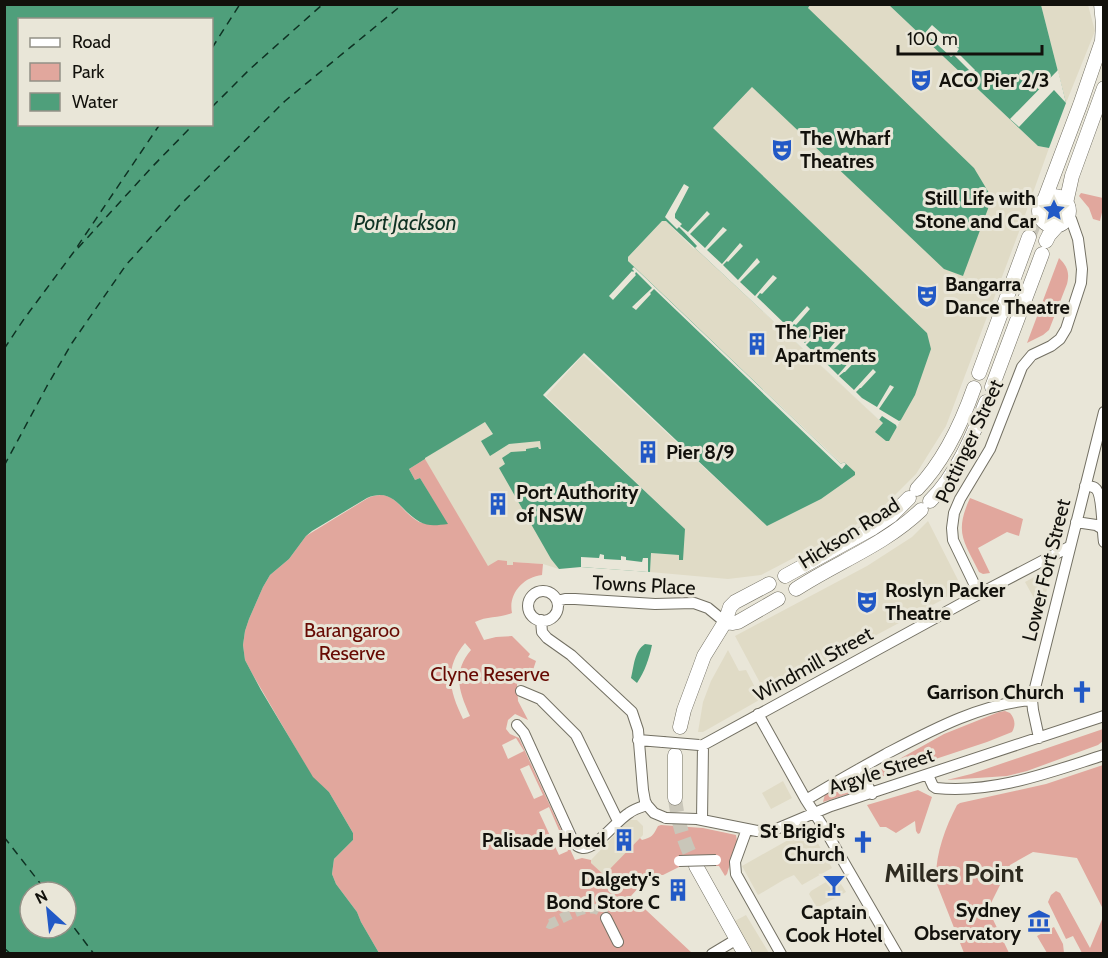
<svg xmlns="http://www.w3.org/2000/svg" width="1108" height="958" viewBox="0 0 1108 958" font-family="Cabin,sans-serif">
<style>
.built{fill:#e0dbc6}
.green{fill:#e1a79d;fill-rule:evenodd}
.water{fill:#4f9f7b;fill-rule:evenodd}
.pier{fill:#e9e6d8}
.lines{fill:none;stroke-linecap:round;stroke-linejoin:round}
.ferry{stroke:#0e3223;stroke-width:1.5;stroke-dasharray:8 6;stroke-linecap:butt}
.street-tunnel{stroke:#c9c6b9;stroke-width:10;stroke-dasharray:10 5;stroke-linecap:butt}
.secondary-tunnel{stroke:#c9c6b9;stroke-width:14;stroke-dasharray:14 7;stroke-linecap:butt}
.street-casing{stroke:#737063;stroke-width:12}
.secondary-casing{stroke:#737063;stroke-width:15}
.street{stroke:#fff;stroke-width:10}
.secondary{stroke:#fff;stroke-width:14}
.street-bridge-casing{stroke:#737063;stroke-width:12;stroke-linecap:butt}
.street-bridge{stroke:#fff;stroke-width:10}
.labels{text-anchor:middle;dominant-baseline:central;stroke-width:6;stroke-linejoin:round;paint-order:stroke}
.poi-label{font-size:20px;font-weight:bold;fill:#12110c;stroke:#e9e6d8;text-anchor:start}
.street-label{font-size:20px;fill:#12110c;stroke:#e9e6d8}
.park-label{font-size:20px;fill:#670a03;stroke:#e9e6d8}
.water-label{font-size:21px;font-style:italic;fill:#0e3223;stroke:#e9e6d8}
.district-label{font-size:26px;font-weight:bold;fill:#2e2b20;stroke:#e9e6d8}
</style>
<rect width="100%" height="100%" fill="#e9e6d8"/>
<path class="built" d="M810,5H889L1038,146L1049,148L1020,229L946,426L916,474L880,510L847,530L761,575L728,579L650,572L651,553L680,555L685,529L546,396L583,355L767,526L821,499L855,475V472L844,462L842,464L628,261V257L662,221H666L694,249L695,248L883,423L876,432L886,441L927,333L713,128L753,86L944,268L963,276L808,8Z
M1041,5H1088L1095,31L1066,103Z
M485,422L493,434L509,444L540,440L541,449L526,451L502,459L506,464L545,547L551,559L559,569L543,564L514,562L513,565H506L498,560L488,567L424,458Z
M928,521L960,584L954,592L940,601L766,694L735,636L867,566L912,537Z
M1049,569L1051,571L1044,602L1035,600L1025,582Z
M728,650L739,671L746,670L761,699L703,732H698L703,702L711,681Z
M783,781L792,798L771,809L762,793Z
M629,820H637L643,826V835L604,876L591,863V860Z
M804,831L812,833L832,868L802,885L794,875L785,879L758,895L742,866Z
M836,876L846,892L817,908L809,894L811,891Z
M746,915L769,953H752L733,922Z"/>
<path class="green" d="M1081,193L1103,198V208L1100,221L1093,219L1089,208L1079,196Z
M1059,258C1067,266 1070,272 1067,284L1049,330L1043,335L1027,343Z
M425,459L488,566L498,560L507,561V565H513V562L543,564L542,575C523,577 508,594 512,613C500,618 487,616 475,622L484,640L496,637L512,636L530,654L528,657L536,661L530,679L523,677L521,681L517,684L518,701L528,720L515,714L508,720L506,729L510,734L519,738L575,860L582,858L591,860V863L604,875L640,838L642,840C652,837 653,836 658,826L661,825L703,828L736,835L737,841L727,874L725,876L719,866H681L663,875H650L631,896L692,953H379L361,922L357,912L336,884L332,874L334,859L353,840V833L329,792L313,778L253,675L245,660L243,645L245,631L249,619L263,587L270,575L289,559L306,536L368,498C395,487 398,510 419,522C426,525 439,524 447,524L420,478L415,480L409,469ZM465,643L471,650C452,673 459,691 470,716L463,719C450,692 443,669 465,643ZM516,738L524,751L508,759L502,745ZM529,765L543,795L534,799L520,769ZM549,807L568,851L559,855L539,812Z
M970,498L1023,519L1019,536L1007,532L978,548L990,573L983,574L979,572C964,541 954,533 970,498Z
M1005,711L1010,713C1015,719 1016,725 1012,732L987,742L881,777L878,771L944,734L999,712Z
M1103,729V741L1098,745L1027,771L1007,776L947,780L971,774Z
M1103,765V909L1077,858L1033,852L1010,865L988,909L1009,953H964L936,882C935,855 945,828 957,805L960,803L1046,784Z
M852,780H854L857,785L854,792L823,802L825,794Z
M918,790L932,797L920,833L918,834L916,831L915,821L896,833L886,827H880L867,805Z
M1056,891L1060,893L1090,948L1103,917V953H1082L1073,936L1066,939L1048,902L1051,895Z
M1054,927L1063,944L1064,953H1047L1037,936Z"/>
<path class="water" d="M5,5H810L808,8L974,168L992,198L963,276L944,269L752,87L713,128L927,333L931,349L915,395L889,441H886L875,432L883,423L666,221H662L628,257V261L841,464L844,462L855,472V475L821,499L767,526L584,353L543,395L685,529L683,560H679V555L651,553L650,572L581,567L559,569L551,559L499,468L505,464L502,458L511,452L526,451V449L538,447L539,449H541L540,441L509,444L490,456L481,441L493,434L485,422L425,458V459L409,469L415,480L420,478L448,524C438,525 429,527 420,522C399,510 394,487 367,498L312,531L306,536L289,559L270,575L263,587L249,619L245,631L243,645L245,660L261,690L313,777L329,792L353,833V840L334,859L332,874L336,884L357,912L361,922L379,953L5,954ZM20,20H212V124H20ZM30,892H66V928H30Z
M889,5H1041L1066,103L1049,148L1038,146Z
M645,644L652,645C649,659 645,671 637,683L631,678C634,667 634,651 645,644Z"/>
<path class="pier" d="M932,25L959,49L957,52L975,70L967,79L965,76L970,71L954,55L951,57L925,33Z
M1058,70L1066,103L1054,90L1019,127L1010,119Z
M684,184L689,187L675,214V218L682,224L680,226L688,232L707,211L710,214L690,234L705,248L723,227L727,230L707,250L722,264L740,243L743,246L728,262L727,261L723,265L738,280L757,258L760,262L740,282L755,296L773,275L777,278L762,294L760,293L757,297L788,327L807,306L810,309L796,325L794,324L790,329L805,343L823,322L826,326L812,342L810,341L806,345L821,359L839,337L843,340L823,360L838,375L857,353L860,356L845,372H844L839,376L854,390L873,369L876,372L861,388H860L856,392L862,398L877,407L890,385L894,387L879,409L899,421L901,420L897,428L896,425L882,416L879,420L695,248L697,246L684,232L679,227L677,229L665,217Z
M634,267L841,464L844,462L846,464L842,469L654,289L650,293L651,294L636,310L632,307L652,288L636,272L635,274L636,275L613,300L609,296L632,271L633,272L634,271L632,269Z
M600,554L604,555V559L621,560V556L626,557V560L642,562L643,558H648V572L581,567V557L599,558Z"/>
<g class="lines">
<path class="ferry" d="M212,48L240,4
M212,107L250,69L323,4
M78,248L152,167L194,124
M4,349L24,319L73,253L160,124
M4,466L47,386L72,343L126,265L179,206L285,101L403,4
M4,837L47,892
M66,917L94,954
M4,948L11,954"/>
<path class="street-tunnel" d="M548,923L550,924C565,918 595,896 606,918"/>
<path class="secondary-tunnel" d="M1029,237L1034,224
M675,798C678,824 684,843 696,866"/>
<g class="street-casing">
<path id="street" d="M1085,486C1089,486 1092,486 1095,488C1103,493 1102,532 1104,542
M1076,522L1096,525L1101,528
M528 606a15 15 0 1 1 30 0a15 15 0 1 1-30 0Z
M979,594L953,540L952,528L954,513L960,499L990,449L1022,367L1032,355L1051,346L1060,339L1066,329L1081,283L1082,269L1078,239L1071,219L1067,217
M557,601L565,599H575L655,604L694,603L708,608L725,622
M541,620L542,632L547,638L571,655L632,712L638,730L643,790L645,801L647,805L654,813L666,818
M521,691L540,699L576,735L618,821
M758,714L806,800L824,828L897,954
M517,725L524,733L574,843C577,846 578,847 583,848C595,850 617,820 629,813C634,809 641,807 647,805
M1039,738L1033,710L1032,700L1104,412
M638,740L663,742
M703,745L979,594L1069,547
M859,769L872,794
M928,775L933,786L936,788C994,794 1050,772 1104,755
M806,800C832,784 859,769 886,754C932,730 980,704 1032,700
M697,819L757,831L774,830L831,806L1104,716
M702,820L703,745
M747,829L735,862L736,874L781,954
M606,918L618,942
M712,954L737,939"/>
</g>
<g class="secondary-casing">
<path id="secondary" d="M1039 211a15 15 0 1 1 30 0a15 15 0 1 1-30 0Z
M1045,198L1080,105L1102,41L1103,24L1101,4
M1066,203L1072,176L1104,88
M1046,241L1049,235L1058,225
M979,373L1029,237
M992,387L1042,254
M917,489C944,461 961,425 974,388
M930,501C956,476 973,435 986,402
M785,576L873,528L891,516L909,498
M796,589C839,561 883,546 921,510
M725,622L733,623L738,622L778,599
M680,727L684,710L700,667L704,656L725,622L730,607L735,602L769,584
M675,798V755
M696,866L745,954"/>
</g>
<use href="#street" class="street"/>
<use href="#secondary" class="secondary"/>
<g class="street-bridge-casing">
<path id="street-bridge" d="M663,742L699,745
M666,818L697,819
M679,861L716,860"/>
</g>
<use href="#street-bridge" class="street-bridge"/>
</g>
<defs>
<g id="theatre-bare" transform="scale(1.8)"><path d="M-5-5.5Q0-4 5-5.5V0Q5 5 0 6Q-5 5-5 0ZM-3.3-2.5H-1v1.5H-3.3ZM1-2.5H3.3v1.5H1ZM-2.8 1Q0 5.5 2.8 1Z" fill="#2259c6" stroke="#e9e6d8" stroke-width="2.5" paint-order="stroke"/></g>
<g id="sight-bare" transform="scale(1.8)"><path d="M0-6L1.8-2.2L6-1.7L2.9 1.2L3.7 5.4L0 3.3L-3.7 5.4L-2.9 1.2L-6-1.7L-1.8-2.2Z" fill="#2259c6" stroke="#e9e6d8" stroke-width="2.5" paint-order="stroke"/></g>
<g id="building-bare" transform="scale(1.8)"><path d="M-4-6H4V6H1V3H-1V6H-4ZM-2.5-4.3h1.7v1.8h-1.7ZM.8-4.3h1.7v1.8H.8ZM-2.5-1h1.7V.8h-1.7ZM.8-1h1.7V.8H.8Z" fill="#2259c6" stroke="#e9e6d8" stroke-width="2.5" paint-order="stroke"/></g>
<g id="church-bare" transform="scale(1.8)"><path d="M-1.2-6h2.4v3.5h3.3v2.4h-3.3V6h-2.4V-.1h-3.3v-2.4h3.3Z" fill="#2259c6" stroke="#e9e6d8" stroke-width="2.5" paint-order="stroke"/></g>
<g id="bar-bare" transform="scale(1.8)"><path d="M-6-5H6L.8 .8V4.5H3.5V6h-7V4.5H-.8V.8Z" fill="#2259c6" stroke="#e9e6d8" stroke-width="2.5" paint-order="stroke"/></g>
<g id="museum-bare" transform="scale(1.8)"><path d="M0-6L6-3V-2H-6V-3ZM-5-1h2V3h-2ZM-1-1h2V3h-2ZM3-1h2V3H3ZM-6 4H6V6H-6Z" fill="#2259c6" stroke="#e9e6d8" stroke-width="2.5" paint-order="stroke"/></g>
</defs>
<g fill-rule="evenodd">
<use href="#theatre-bare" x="921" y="80"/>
<use href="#theatre-bare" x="782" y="150"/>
<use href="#sight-bare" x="1054" y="210"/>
<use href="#theatre-bare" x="927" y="296"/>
<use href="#building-bare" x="757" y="344"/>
<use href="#building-bare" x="648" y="452"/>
<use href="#building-bare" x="498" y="504"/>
<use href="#theatre-bare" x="867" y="602"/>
<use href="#church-bare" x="1082" y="692"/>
<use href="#building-bare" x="624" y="840"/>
<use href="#church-bare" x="863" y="842"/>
<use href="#bar-bare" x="834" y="885"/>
<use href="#building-bare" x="678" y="890"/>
<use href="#museum-bare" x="1039" y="921"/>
</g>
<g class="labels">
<g class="poi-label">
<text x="939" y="80">ACO Pier 2/3</text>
<text x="800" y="138">The Wharf<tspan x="800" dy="23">Theatres</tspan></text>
<text x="1036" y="198" text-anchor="end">Still Life with<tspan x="1036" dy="23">Stone and Car</tspan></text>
<text x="945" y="284">Bangarra<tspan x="945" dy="23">Dance Theatre</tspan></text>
<text x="775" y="332">The Pier<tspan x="775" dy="23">Apartments</tspan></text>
<text x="666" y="452">Pier 8/9</text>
<text x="516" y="492">Port Authority<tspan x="516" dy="23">of NSW</tspan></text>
<text x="885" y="590">Roslyn Packer<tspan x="885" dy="23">Theatre</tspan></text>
<text x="1064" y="692" text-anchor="end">Garrison Church</text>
<text x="845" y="831" text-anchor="end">St Brigid's<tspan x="845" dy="23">Church</tspan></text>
<text x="606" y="840" text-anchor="end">Palisade Hotel</text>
<text x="660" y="879" text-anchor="end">Dalgety's<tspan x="660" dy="23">Bond Store C</tspan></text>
<text x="1021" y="910" text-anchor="end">Sydney<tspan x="1021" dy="23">Observatory</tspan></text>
<text x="834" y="912" text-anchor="middle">Captain<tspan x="834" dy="23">Cook Hotel</tspan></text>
</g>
<g class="street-label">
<text transform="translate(969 441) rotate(-65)">Pottinger Street</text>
<text transform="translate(849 533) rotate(-32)">Hickson Road</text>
<text transform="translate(1046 570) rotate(-76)">Lower Fort Street</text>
<text transform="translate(644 585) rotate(3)">Towns Place</text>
<text transform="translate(813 664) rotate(-29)">Windmill Street</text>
<text transform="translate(881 771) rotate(-18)">Argyle Street</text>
</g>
<g class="park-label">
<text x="352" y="630">Barangaroo<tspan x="352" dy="23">Reserve</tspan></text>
<text x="490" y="674">Clyne Reserve</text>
</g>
<g class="water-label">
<text x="405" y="222">Port Jackson</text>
</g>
<g class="district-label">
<text x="954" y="873">Millers Point</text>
</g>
</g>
<rect width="1108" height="958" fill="none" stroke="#12110c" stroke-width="12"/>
<rect x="18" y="18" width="195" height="108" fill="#e9e6d8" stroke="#939186" stroke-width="1.5"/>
<rect x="30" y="38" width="30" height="9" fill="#ffffff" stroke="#939186" stroke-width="1.5"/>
<text x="72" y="48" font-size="18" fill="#12110c">Road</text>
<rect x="30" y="63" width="30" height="18" fill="#e1a79d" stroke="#939186" stroke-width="1.5"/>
<text x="72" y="78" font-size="18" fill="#12110c">Park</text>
<rect x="30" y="93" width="30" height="18" fill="#4f9f7b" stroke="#939186" stroke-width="1.5"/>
<text x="72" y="108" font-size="18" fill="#12110c">Water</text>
<g transform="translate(48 910) rotate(333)"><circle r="28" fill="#e9e6d8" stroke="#939186" stroke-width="1.5"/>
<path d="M0-4.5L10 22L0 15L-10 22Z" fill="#2259c6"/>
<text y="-9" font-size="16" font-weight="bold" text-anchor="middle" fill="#12110c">N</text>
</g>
<path d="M898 45v9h144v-9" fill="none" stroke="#12110c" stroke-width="3"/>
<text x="907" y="45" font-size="18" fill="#12110c" stroke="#e9e6d8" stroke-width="4.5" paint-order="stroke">100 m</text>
</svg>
